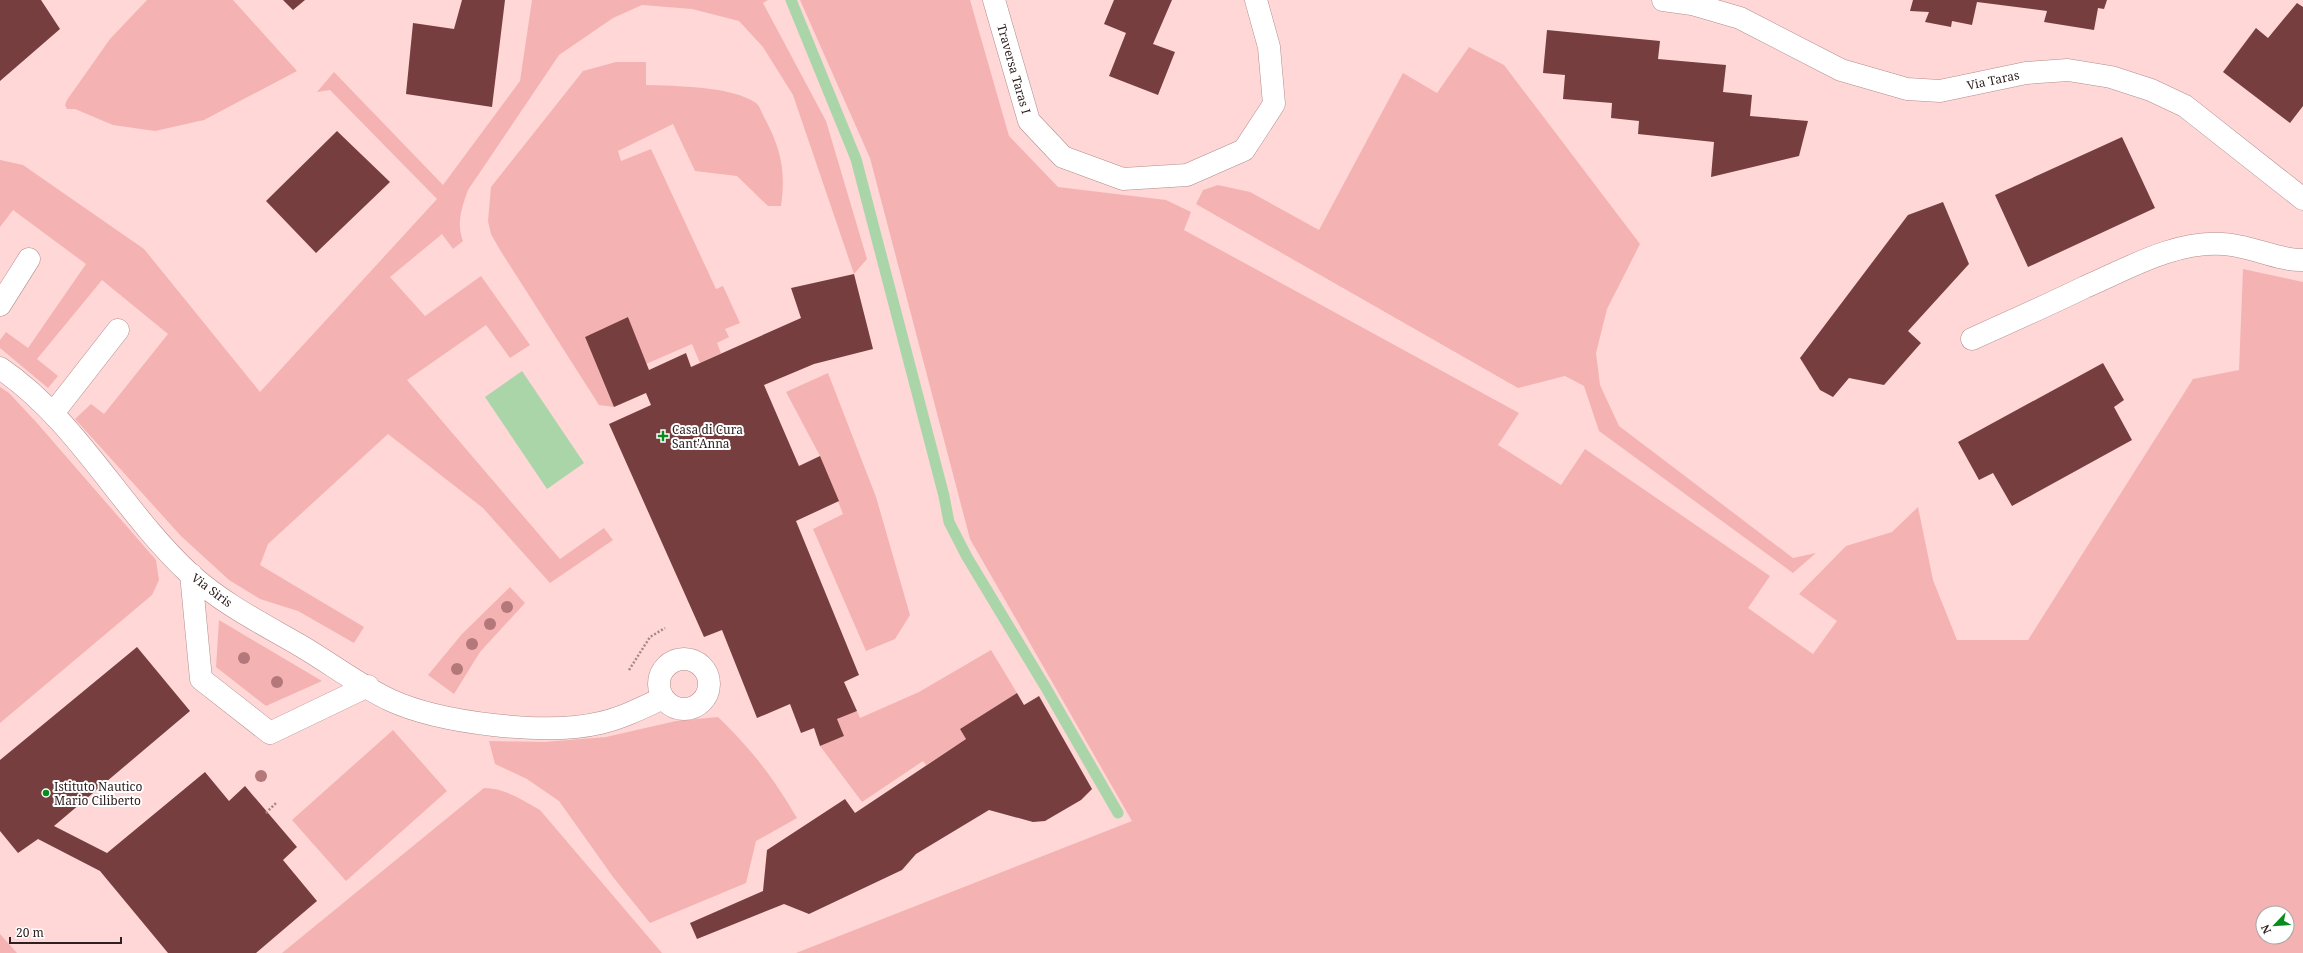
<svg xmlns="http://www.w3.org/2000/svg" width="2303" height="953" viewBox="0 0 2303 953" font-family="'Noto Serif',serif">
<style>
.green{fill:#f4b3b2;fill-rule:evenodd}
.water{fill:#aad5a8}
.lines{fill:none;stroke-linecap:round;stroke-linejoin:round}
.stream{stroke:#aad5a8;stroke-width:11}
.building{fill:#763e3f}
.minor-casing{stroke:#b18d8c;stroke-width:23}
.path{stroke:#a38786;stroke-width:2.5;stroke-dasharray:2 2;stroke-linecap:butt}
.minor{stroke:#fff;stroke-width:22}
.tree{fill:#b4787b}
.poi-dot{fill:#078d1b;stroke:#fff;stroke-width:1.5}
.labels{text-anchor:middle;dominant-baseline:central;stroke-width:4;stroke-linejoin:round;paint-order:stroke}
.street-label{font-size:12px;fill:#2e2020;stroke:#fff}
.poi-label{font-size:12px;fill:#2e2020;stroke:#fff;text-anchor:start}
</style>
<rect width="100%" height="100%" fill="#fed7d6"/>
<path class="green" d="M147,0H233L297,71L204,120L155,131L113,125L75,109H67L65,105L67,100L110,39Z
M532,0H768L763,3L826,121L867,259L854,274L793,95L763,47L739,21L692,9L642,5L613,18L559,55L468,190C462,207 456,223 463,241L453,249L442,234L390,277L425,316L481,276L530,345L510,358L486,325L407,380L560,559L604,528L613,540L550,583L483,508L388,434L268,544L260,565L364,627L354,643L298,611L260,599L229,580L181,536L75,419L91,404L104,414L168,334L102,280L37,359L58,376L48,388L0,348V340L6,332L28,348L86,264L13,210L0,227V160L23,165L144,249L260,392L437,199L330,90L317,92L334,72L443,185L520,81Z
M800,0H970L1009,136L1058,187L1166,200L1191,212L1184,230L1519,413L1498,445L1561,485L1585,449L1770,576L1748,608L1813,654L1837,621L1799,594L1846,546L1892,532L1918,507L1933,580L1957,640H2028L2193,379L2239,370L2243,269L2303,282V953H796L1132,821L970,539L870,158ZM2263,913H2287V937H2263Z
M1469,47L1504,65L1640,244L1607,309L1596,353L1600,385L1619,426L1793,558L1816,553L1793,573L1599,431L1584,386L1565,376L1518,388L1196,204L1203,190L1218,185L1250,192L1319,230L1403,73L1437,93Z
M616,62H646V85C675,86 732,86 756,103C760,106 762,114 765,119C781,149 786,172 781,206H768L737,176L695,171L673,124L618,151L621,161L651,149L716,289L723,286L740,323L725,329L729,337L717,343L721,353L700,363L692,344L646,364L628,317L585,337L614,407L599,405L500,250L491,234L488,221L491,187L583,71Z
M828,373L876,497L910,615L895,639L866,651L813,529L843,514L820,456L786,392Z
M0,387L9,393L37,423L156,560L159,580L152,595L0,723Z
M510,587L525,603L480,652L454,694L428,675L462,634Z
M219,620L322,681L266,706L216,667Z
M991,650L1017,693L960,729L966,739L926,765L923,761L862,802L820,746L844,736L837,719L857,711L860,718L919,692Z
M718,717C752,750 773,777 797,818L756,841L746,883L650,923L613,877L559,801L527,779L495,764L489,741L544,742L606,737L676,721Z
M393,730L447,791L346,881L292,820Z
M484,788C505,788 522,800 540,810L662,953H282Z
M0,934L17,953H0Z"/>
<path class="water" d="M522,371L584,463L547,489L485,397Z"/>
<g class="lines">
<path class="stream" d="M791,0L856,159L944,496L949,522L967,557L1046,688L1118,813"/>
</g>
<path class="building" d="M0,0H41L60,29L0,81Z
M283,0H305L293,10Z
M462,0H505L492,107L406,94L413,23L454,29Z
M1114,0H1172L1153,44L1175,52L1158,95L1109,76L1126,33L1104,24Z
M1913,0H2107L2104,9L2098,8L2094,30L2044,22L2047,11L1977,2L1972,25L1952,21L1951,27L1925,22L1929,12L1910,11Z
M2297,3L2303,7V106L2290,123L2223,72L2256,28L2268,38Z
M1547,30L1660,41L1658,59L1726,65L1723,92L1752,95L1750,116L1808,121L1799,156L1711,177L1714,142L1638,134L1639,121L1611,118L1612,103L1563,99L1565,75L1543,73Z
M337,131L390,182L316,253L266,201Z
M2122,137L2155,208L2028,267L1995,195Z
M1943,202L1969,264L1908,331L1921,343L1884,385L1849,378L1833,397L1820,390L1800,358L1908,215Z
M854,274L873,349L814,364L764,385L799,466L820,456L839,501L796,521L859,675L844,682L857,711L837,719L844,736L820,746L814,728L801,733L790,704L757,718L722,630L704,637L609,424L651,405L646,393L614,407L585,337L628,317L649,370L686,353L691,367L801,318L791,288Z
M2103,363L2124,400L2114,407L2132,440L2012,506L1993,473L1979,480L1958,442Z
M137,647L190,711L54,826L107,853L205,772L229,801L245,786L297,847L283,860L317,901L256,953H168L100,871L38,839L18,853L0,831V760Z
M1017,693L1024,705L1039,696L1092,789L1081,800L1045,821L1033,822L989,810L916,854L902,870L809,914L784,904L697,939L690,923L763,891L767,850L845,799L855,813L966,739L960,729Z"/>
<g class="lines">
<g class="minor-casing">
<path id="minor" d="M994,0L1029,121L1063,157L1123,179L1187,175L1244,150L1274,104L1269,47L1256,0
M1663,0L1692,4L1740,18L1841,70L1907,89L1940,91L2026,73L2068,70L2111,77L2151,90L2185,106L2303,199
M0,305L29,259
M1972,339C2010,322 2048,305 2085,287C2129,268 2174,241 2223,244C2249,245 2279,261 2303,260
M0,368C78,421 121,510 190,574C223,604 263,624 301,646C330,663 360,686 390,700C440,723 546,736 600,723C622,718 642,708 663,698
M54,412L118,330
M191,574L201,679L270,733L368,686
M659 684a25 25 0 1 1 50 0a25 25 0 1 1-50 0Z"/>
</g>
<path class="path" d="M629,670L650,637L665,628
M266,813L276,803"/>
<use href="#minor" class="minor"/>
</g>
<g class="tree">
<circle cx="507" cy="607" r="6"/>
<circle cx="490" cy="624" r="6"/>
<circle cx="472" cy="644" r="6"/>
<circle cx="244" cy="658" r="6"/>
<circle cx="457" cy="669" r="6"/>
<circle cx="277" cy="682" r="6"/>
<circle cx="261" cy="776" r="6"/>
</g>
<g class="poi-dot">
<path d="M661 430h4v4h4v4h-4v4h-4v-4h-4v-4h4z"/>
<circle cx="46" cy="793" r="4"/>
</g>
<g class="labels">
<g class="street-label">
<text transform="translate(1014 69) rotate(74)">Traversa Taras I</text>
<text transform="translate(1993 80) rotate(-12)">Via Taras</text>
<text transform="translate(212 590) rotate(37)">Via Siris</text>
</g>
<g class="poi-label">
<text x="672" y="429">Casa di Cura<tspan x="672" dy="14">Sant'Anna</tspan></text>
<text x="54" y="786">Istituto Nautico<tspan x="54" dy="14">Mario Ciliberto</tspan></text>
</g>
</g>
<g transform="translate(2275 925) rotate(245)"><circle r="19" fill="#ffffff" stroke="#aba6a6"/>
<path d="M0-3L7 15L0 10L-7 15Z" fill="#078d1b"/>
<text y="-6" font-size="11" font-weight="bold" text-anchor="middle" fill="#2e2020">N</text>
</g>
<path d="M10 937v6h111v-6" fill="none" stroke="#2e2020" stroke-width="2"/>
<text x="16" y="937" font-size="12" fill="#2e2020" stroke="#ffffff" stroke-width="3" paint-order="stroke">20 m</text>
</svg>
